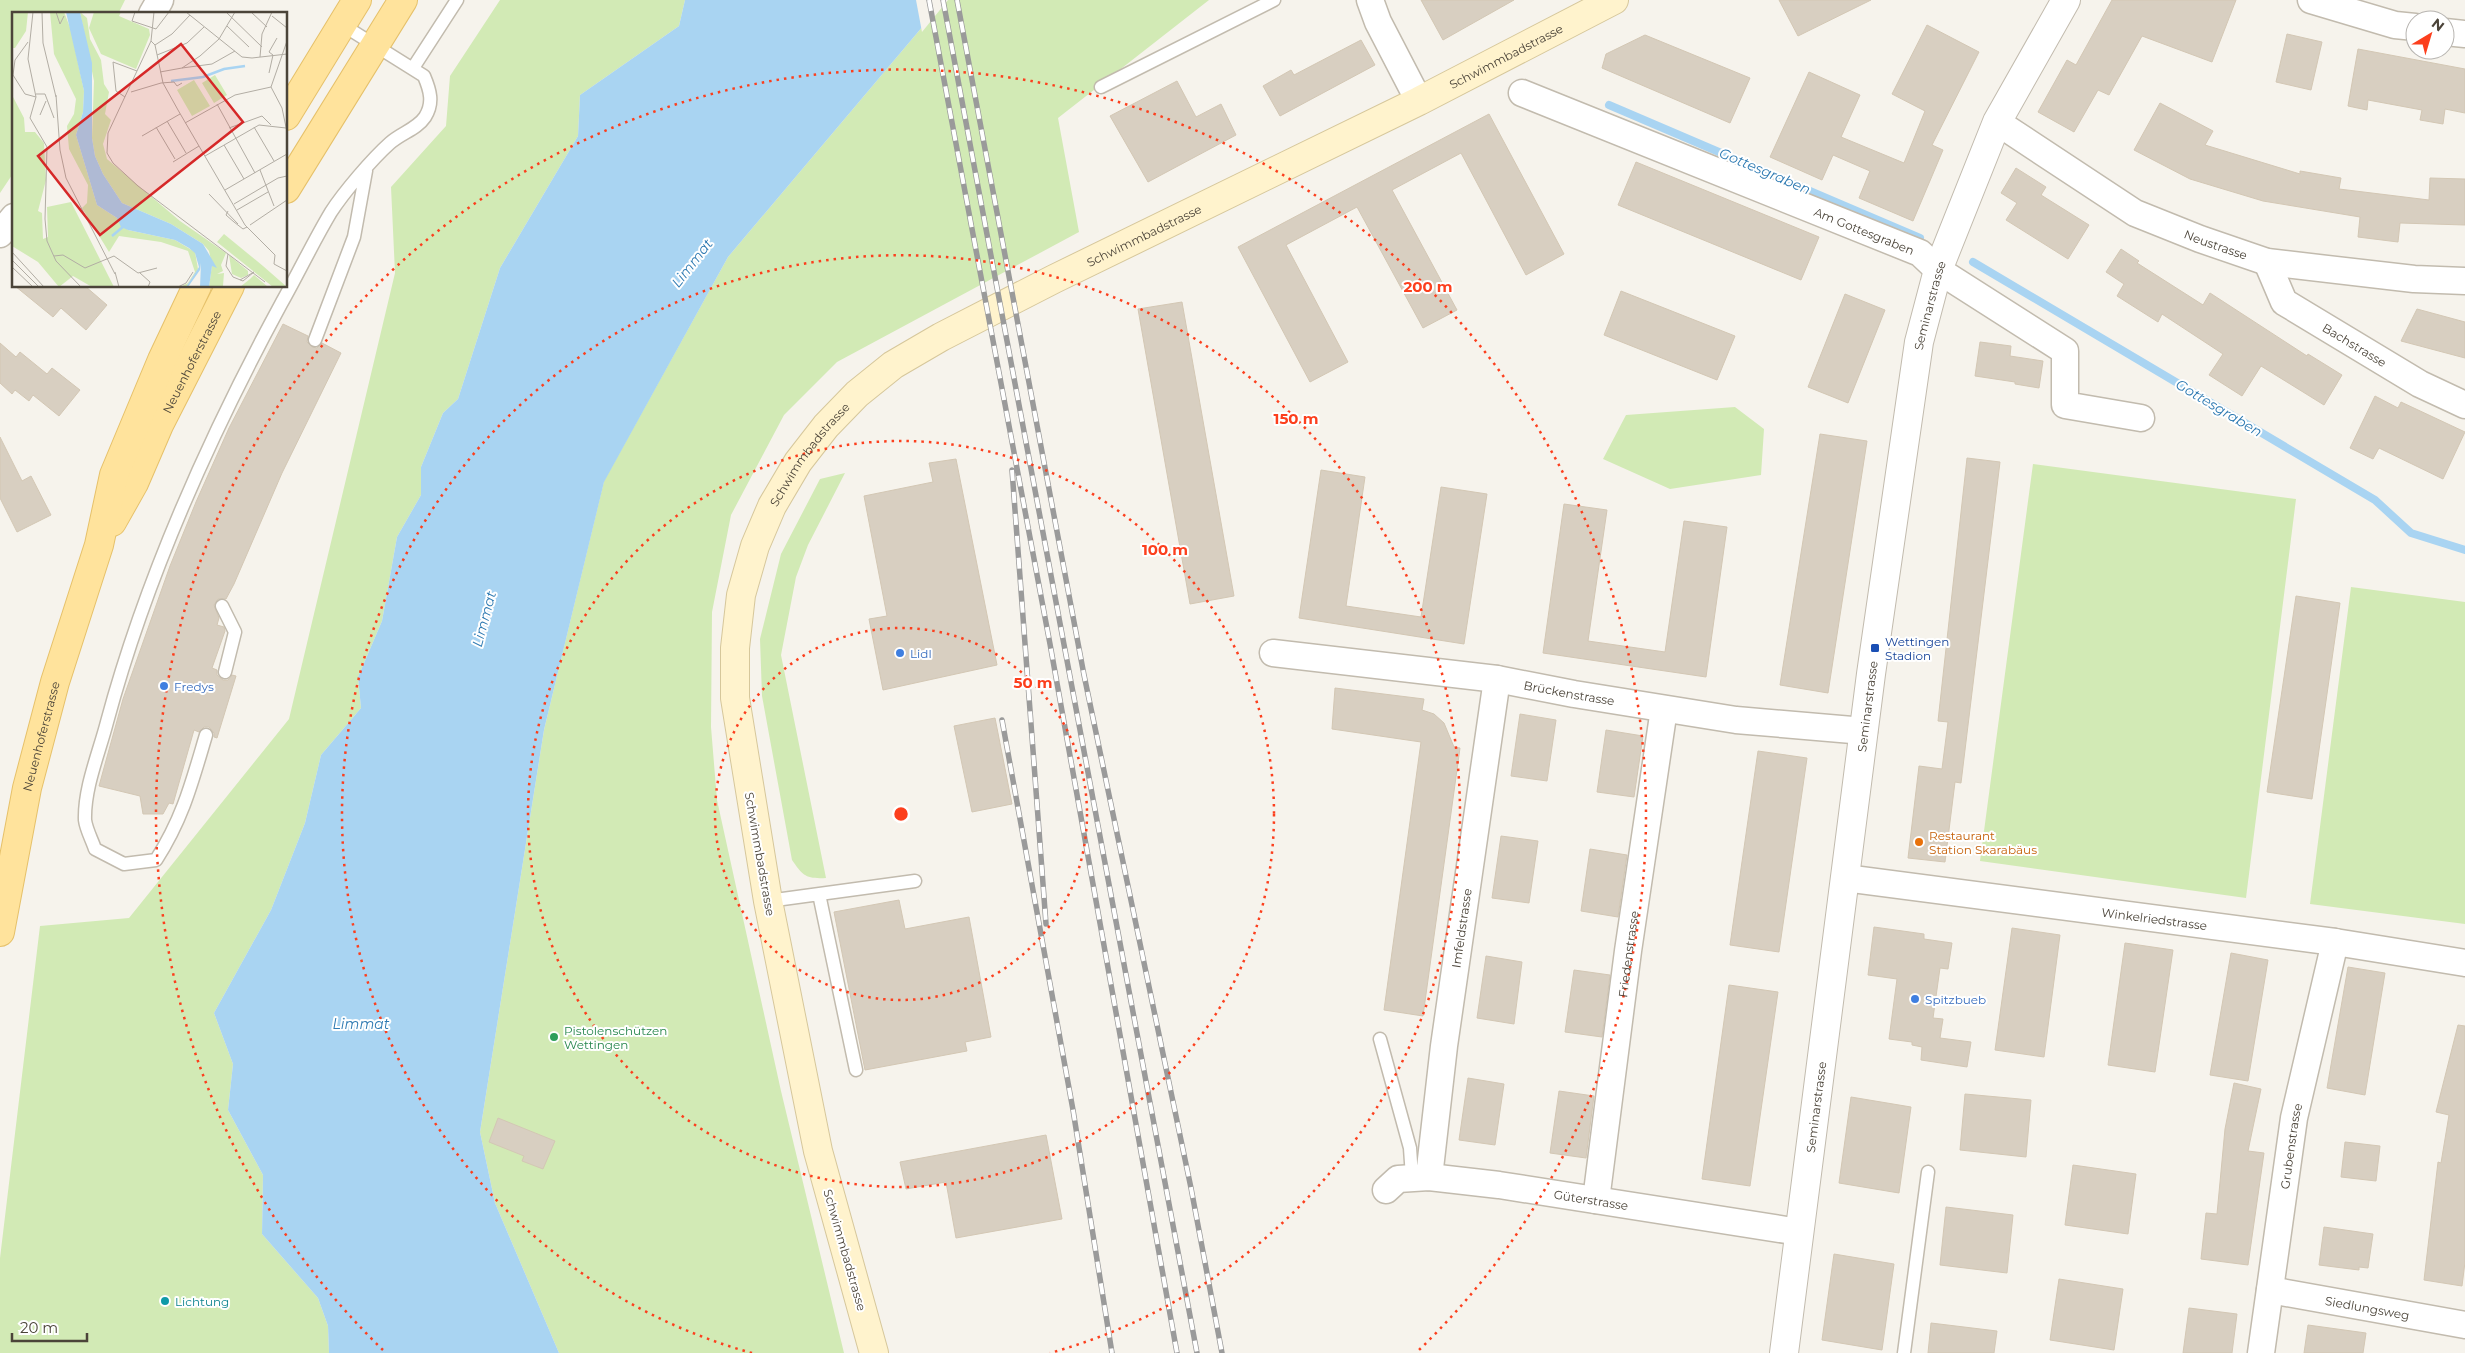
<svg xmlns="http://www.w3.org/2000/svg" width="2465" height="1353" viewBox="0 0 2465 1353" font-family="Montserrat,sans-serif">
<style>
.green{fill:#d2eab5}
.water{fill:#a9d4f2}
.pier{fill:#f6f3ec}
.lines{fill:none;stroke-linecap:round;stroke-linejoin:round}
.stream{stroke:#a9d4f2;stroke-width:8}
.building{fill:#d8cfc1;stroke:#d3c7b4}
.service-casing{stroke:#c2bbae;stroke-width:15}
.minor-casing{stroke:#c2bbae;stroke-width:29}
.tertiary-casing{stroke:#c2bbae;stroke-width:30}
.secondary-casing{stroke:#d6c79b;stroke-width:30}
.primary-casing{stroke:#e6c16a;stroke-width:30}
.service{stroke:#fff;stroke-width:12}
.minor{stroke:#fff;stroke-width:26}
.tertiary{stroke:#fff;stroke-width:28}
.secondary{stroke:#fff3cd;stroke-width:28}
.primary{stroke:#ffe39c;stroke-width:28}
.rail-casing{stroke:#9a9a9a;stroke-width:5.5}
.rail{stroke:#fff;stroke-width:4;stroke-dasharray:11;stroke-linecap:butt}
.ring{fill:none;stroke:#fc3f1d;stroke-width:2.5;stroke-dasharray:2.5 5}
.transit-dot{fill:#1a4fb4;stroke:#fff;stroke-width:2}
.shop-dot{fill:#3f7fe0;stroke:#fff;stroke-width:2}
.food-dot{fill:#e8710a;stroke:#fff;stroke-width:2}
.leisure-dot{fill:#2e9e5b;stroke:#fff;stroke-width:2}
.culture-dot{fill:#0f9aa8;stroke:#fff;stroke-width:2}
.labels{text-anchor:middle;dominant-baseline:central;stroke-width:4;stroke-linejoin:round;paint-order:stroke}
.street-label{font-size:12px;fill:#4b4439;stroke:#fff}
.transit-label{font-size:12px;fill:#164399;stroke:#fff;text-anchor:start}
.shop-label{font-size:12px;fill:#366cbe;stroke:#fff;text-anchor:start}
.food-label{font-size:12px;fill:#c56008;stroke:#fff;text-anchor:start}
.leisure-label{font-size:12px;fill:#27864d;stroke:#fff;text-anchor:start}
.culture-label{font-size:12px;fill:#0d838f;stroke:#fff;text-anchor:start}
.water-label{font-size:14px;font-style:italic;fill:#2e7ab2;stroke:#fff}
.inset-river{fill:none;stroke:#a9d4f2;stroke-width:2.5}
.inset-road{fill:none;stroke:#b2ada4;stroke-width:1}
.view{fill:#d62828;fill-opacity:0.15;stroke:#d62828;stroke-width:2.5}
.inset-edge{fill:none;stroke:#4b4439;stroke-width:2.5}
.centre{fill:#fc3f1d;stroke:#fff;stroke-width:2.5}
.ring-label{font-size:15px;text-anchor:middle;font-weight:bold;fill:#fc3f1d;stroke:#fff;stroke-width:4;stroke-linejoin:round;paint-order:stroke}
</style>
<rect width="100%" height="100%" fill="#f6f3ec"/>
<path class="green" d="M0,0H125L118,14H14V172L0,193Z
M500,0H685L679,26L580,95L578,136L500,268L458,399L443,413L421,467V495L397,537L382,621L358,677L361,708L321,755L305,823L271,910L214,1013L233,1064L228,1110L263,1175L262,1234L318,1298L328,1326L329,1353H0V1258L40,926L129,918L289,719L395,273L391,187L446,126L450,76Z
M945,0H1209L1058,118L1079,232L837,362L784,415L731,515L712,612L711,727L717,800L781,1091L844,1353H559L495,1203L480,1132L544,730L604,481L728,257Z
M1735,407L1764,429L1761,475L1670,489L1603,459L1626,415Z
M2033,464L2296,499L2246,898L1980,861Z
M845,473L808,545L796,577L781,655L826,878C806,879 803,876 792,860L762,696L760,639L781,554L820,479Z
M2351,587L2465,602V924L2310,904Z"/>
<path class="water" d="M685,0H945L728,257L604,482L544,730L480,1132L495,1203L559,1353H329L328,1326L318,1298L262,1234L263,1175L228,1110L233,1064L214,1013L271,910L305,823L321,755L361,708L358,677L382,621L397,537L421,495V467L443,413L458,399L500,268L578,136L580,95L679,26Z"/>
<path class="pier" d="M916,0H948L922,32Z"/>
<g class="lines">
<path class="stream" d="M1609,105L1920,238
M1973,262L2375,500L2411,533L2465,550"/>
</g>
<path class="building" d="M1421,0H1514L1443,40Z
M1779,0H1871L1798,36Z
M2112,0H2236L2212,62L2142,36L2109,95L2098,90L2074,132L2038,112L2067,60L2076,65Z
M1927,25L1979,52L1932,145L1943,150L1913,221L1859,198L1870,171L1833,155L1822,180L1770,157L1809,72L1860,95L1841,137L1904,163L1925,111L1892,94Z
M2287,34L2322,42L2311,90L2276,82Z
M1645,35L1750,78L1730,123L1602,68L1606,54Z
M1361,40L1375,65L1280,116L1263,86L1291,70L1294,75Z
M2358,49L2465,69V113L2445,109L2443,124L2420,120L2422,110L2368,100L2367,110L2348,106Z
M1177,81L1196,117L1221,104L1236,135L1148,182L1110,116Z
M2160,103L2213,131L2205,145L2300,174V171L2341,178L2339,189L2429,200L2430,178L2465,179V225L2400,223L2398,242L2358,237L2360,217L2263,201L2190,179L2134,150Z
M1489,114L1564,254L1526,275L1461,153L1392,190L1457,310L1423,328L1357,207L1286,245L1348,362L1310,382L1238,247Z
M1636,162L1819,237L1801,280L1618,205Z
M2016,168L2046,187L2041,195L2089,225L2068,259L2006,220L2017,203L2001,193Z
M2121,249L2139,261L2137,263L2203,305L2210,293L2307,356L2308,354L2342,375L2324,405L2261,366L2242,396L2209,375L2223,354L2162,314L2158,322L2117,296L2124,284L2106,272Z
M15,286H85L107,305L86,330L61,308L53,317Z
M1621,291L1735,336L1717,380L1604,335Z
M1845,294L1885,310L1848,403L1808,387Z
M1182,302L1234,596L1190,604L1138,309Z
M2417,309L2465,322V358L2401,341Z
M283,324L308,336L307,342L312,347L317,348L322,343L341,353L282,473L234,584L226,599H218L214,605L219,618L217,625L224,627L225,631L212,668L217,670V675L223,680H228L232,675L236,676L217,738L214,737V733L209,727H204L199,732L194,730L173,804L169,803L163,814H143L140,796L99,786L123,699L170,566L196,502L229,428Z
M1980,342L2011,346L2010,356L2043,361L2039,388L2015,384V382L1975,376Z
M0,343L16,357L20,352L47,374L52,368L80,390L59,416L33,395L29,401L15,390L12,394L0,383Z
M2375,396L2398,408L2401,402L2465,432L2443,479L2379,448L2373,459L2350,448Z
M1820,434L1867,441L1828,693L1780,685Z
M0,437L22,481L31,476L51,515L17,532L0,498Z
M1967,458L2000,462L1961,783L1955,782L1945,862L1908,858L1919,766L1942,769L1948,722L1938,721Z
M956,459L997,665L883,690L869,619L887,616L864,496L933,482L929,463Z
M1321,470L1365,477L1346,606L1421,617L1441,487L1487,494L1464,644L1299,618Z
M1564,504L1607,510L1588,641L1665,652L1684,521L1727,527L1706,677L1543,653Z
M2296,596L2340,603L2312,799L2267,792Z
M1335,688L1424,699L1422,710L1434,714L1444,723L1454,747L1460,748L1423,1016L1384,1010L1421,742L1332,729Z
M1520,714L1556,720L1547,781L1511,776Z
M995,718L1012,804L972,812L954,726Z
M1606,730L1643,736L1634,797L1597,792Z
M1758,751L1807,758L1779,952L1730,945Z
M1501,836L1538,841L1529,903L1492,898Z
M1590,849L1627,855L1618,917L1581,911Z
M899,900L905,929L969,917L991,1037L965,1042L967,1051L865,1070L834,912Z
M1874,927L1924,934V939L1952,943L1948,969L1940,968L1933,1018L1943,1019L1940,1038L1971,1042L1967,1067L1921,1060L1922,1047L1912,1045V1042L1889,1039L1897,979L1868,975Z
M2012,928L2060,935L2044,1057L1995,1050Z
M2125,943L2173,950L2155,1072L2108,1065Z
M2231,953L2268,960L2248,1081L2210,1075Z
M1486,956L1522,962L1514,1024L1477,1018Z
M2348,967L2385,973L2365,1095L2327,1088Z
M1574,970L1610,975L1602,1037L1565,1032Z
M1729,985L1778,992L1750,1186L1702,1179Z
M2458,1025L2465,1026V1262L2462,1286L2424,1280L2438,1162L2441,1163L2449,1115L2436,1112Z
M1468,1078L1504,1084L1495,1145L1459,1140Z
M2234,1083L2261,1089L2248,1151L2264,1153L2248,1265L2201,1259L2206,1213L2217,1214L2225,1129Z
M1559,1091L1594,1096L1586,1158L1550,1153Z
M1965,1094L2031,1100L2026,1157L1960,1150Z
M1851,1097L1911,1107L1899,1193L1839,1183Z
M498,1118L555,1141L543,1169L522,1161L524,1156L489,1142Z
M1046,1135L1062,1219L956,1238L946,1182L906,1189L900,1162Z
M2345,1142L2380,1146L2376,1181L2341,1177Z
M2073,1165L2136,1174L2128,1234L2065,1225Z
M1946,1207L2013,1215L2007,1273L1940,1265Z
M2324,1227L2373,1234L2368,1268L2359,1267V1270L2319,1265Z
M1834,1254L1894,1264L1882,1350L1822,1340Z
M2059,1279L2123,1289L2114,1350L2050,1340Z
M2189,1308L2237,1314L2232,1353H2183Z
M1931,1323L1997,1331L1994,1353H1928Z
M2308,1325L2366,1333L2363,1353H2304Z"/>
<g class="lines">
<g class="service-casing">
<path id="service" d="M413,68L457,0
M1101,87L1274,0
M315,340L354,237L366,171
M222,606L235,632L225,672
M206,735C192,782 183,818 156,860L124,864L95,849C92,840 86,829 85,820C84,788 99,753 107,722C146,577 209,437 281,304C298,274 313,242 331,212C344,192 372,159 390,143C401,133 417,129 425,117C434,103 430,90 424,76L341,24
M819,894L856,1070
M768,901L915,881
M1380,1039L1410,1148L1412,1177
M1904,1353L1928,1172"/>
</g>
<g class="minor-casing">
<g id="minor">
<path d="M1370,0L1378,22L1419,101"/>
<path d="M2311,0L2395,25L2415,27"/>
<path d="M152,14L160,0"/>
<path d="M2445,32L2465,34"/>
<path id="s1" d="M1522,93L1920,253L1938,270L2065,351V405L2141,418"/>
<path id="s2" d="M1997,122L2135,213L2200,239L2267,262L2414,279L2465,281"/>
<path d="M0,234L14,217"/>
<path id="s3" d="M2267,262L2284,302L2420,384L2465,405"/>
<path id="s4" d="M1273,653L1497,679L1574,694L1736,720L1864,731"/>
<path id="s5" d="M1845,878L2335,942L2465,963"/>
<path id="s6" d="M1429,1177L1444,1046L1497,679"/>
<path id="s7" d="M1386,1190L1398,1179L1429,1177L1499,1185L1799,1232"/>
<path id="s8" d="M1596,1200L1628,951L1664,709"/>
<path id="s9" d="M2270,1290L2465,1325"/>
<path id="s10" d="M2261,1353L2294,1118L2335,942"/>
</g>
</g>
<g class="tertiary-casing">
<g id="tertiary">
<path id="s11" d="M1784,1353L1871,674L1919,342L1938,270L1997,122L2066,0"/>
</g>
</g>
<g class="secondary-casing">
<g id="secondary">
<path id="s12" d="M874,1353L818,1151L768,901L735,698V648L741,595L755,546L772,506L798,462L826,426L857,394L893,365L941,337L1054,279L1419,101L1614,0"/>
</g>
</g>
<g class="primary-casing">
<g id="primary">
<path d="M286,116L357,0"/>
<path d="M286,189L403,0"/>
<path id="s13" d="M112,522L134,483L159,425L230,286"/>
<path id="s14" d="M0,932L27,788L55,682L99,545L114,475L162,360L197,286"/>
</g>
</g>
<use href="#service" class="service"/>
<use href="#minor" class="minor"/>
<use href="#tertiary" class="tertiary"/>
<use href="#secondary" class="secondary"/>
<use href="#primary" class="primary"/>
<g class="rail-casing">
<path id="rail" d="M929,0L1050,644L1177,1353
M943,0L1197,1353
M957,0L1084,675L1191,1188L1222,1353
M1012,470L1046,924
M1002,720L1073,1110L1112,1353"/>
</g>
<use href="#rail" class="rail"/>
</g>
<g class="ring">
<circle cx="901" cy="814" r="186"/>
<circle cx="901" cy="814" r="373"/>
<path d="M752 1353A559 559 0 1 1 1050 1353"/>
<path d="M383 1350A745 745 0 1 1 1419 1350"/>
</g>
<rect class="transit-dot" x="1870" y="643" width="10" height="10" rx="2.5"/>
<g class="shop-dot">
<circle cx="900" cy="653" r="5"/>
<circle cx="164" cy="686" r="5"/>
<circle cx="1915" cy="999" r="5"/>
</g>
<circle class="food-dot" cx="1919" cy="842" r="5"/>
<circle class="leisure-dot" cx="554" cy="1037" r="5"/>
<circle class="culture-dot" cx="165" cy="1301" r="5"/>
<g class="labels">
<g class="street-label">
<text stroke="none"><textPath href="#s12" startOffset="1742">Schwimmbadstrasse</textPath></text>
<text stroke="none"><textPath href="#s1" startOffset="369">Am Gottesgraben</textPath></text>
<text stroke="none"><textPath href="#s12" startOffset="1338">Schwimmbadstrasse</textPath></text>
<text stroke="none"><textPath href="#s2" startOffset="252">Neustrasse</textPath></text>
<text stroke="none"><textPath href="#s11" startOffset="1058">Seminarstrasse</textPath></text>
<text stroke="none"><textPath href="#s3" startOffset="126">Bachstrasse</textPath></text>
<text stroke="none"><textPath href="#s13" startOffset="179">Neuenhoferstrasse</textPath></text>
<text stroke="none"><textPath href="#s12" startOffset="932">Schwimmbadstrasse</textPath></text>
<text stroke="none"><textPath href="#s4" startOffset="299">Brückenstrasse</textPath></text>
<text stroke="none"><textPath href="#s11" startOffset="652">Seminarstrasse</textPath></text>
<text stroke="none"><textPath href="#s14" startOffset="200">Neuenhoferstrasse</textPath></text>
<text transform="translate(760 854) rotate(80)">Schwimmbadstrasse</text>
<text stroke="none"><textPath href="#s5" startOffset="312">Winkelriedstrasse</textPath></text>
<text stroke="none"><textPath href="#s6" startOffset="251">Imfeldstrasse</textPath></text>
<text stroke="none"><textPath href="#s8" startOffset="248">Friedenstrasse</textPath></text>
<text stroke="none"><textPath href="#s11" startOffset="248">Seminarstrasse</textPath></text>
<text stroke="none"><textPath href="#s10" startOffset="209">Grubenstrasse</textPath></text>
<text stroke="none"><textPath href="#s7" startOffset="211">Güterstrasse</textPath></text>
<text transform="translate(845 1250) rotate(74)">Schwimmbadstrasse</text>
<text stroke="none"><textPath href="#s9" startOffset="99">Siedlungsweg</textPath></text>
</g>
<g class="transit-label">
<text x="1885" y="641">Wettingen<tspan x="1885" dy="14">Stadion</tspan></text>
</g>
<g class="shop-label">
<text x="910" y="653">Lidl</text>
<text x="174" y="686">Fredys</text>
<text x="1925" y="999">Spitzbueb</text>
</g>
<g class="food-label">
<text x="1929" y="835">Restaurant<tspan x="1929" dy="14">Station Skarabäus</tspan></text>
</g>
<g class="leisure-label">
<text x="564" y="1030">Pistolenschützen<tspan x="564" dy="14">Wettingen</tspan></text>
</g>
<g class="culture-label">
<text x="175" y="1301">Lichtung</text>
</g>
<g class="water-label">
<text transform="translate(1765 171) rotate(23)">Gottesgraben</text>
<text transform="translate(692 263) rotate(-52)">Limmat</text>
<text transform="translate(2219 408) rotate(31)">Gottesgraben</text>
<text transform="translate(484 619) rotate(-75)">Limmat</text>
<text x="361" y="1024">Limmat</text>
</g>
</g>
<g transform="translate(12 12)">
<rect width="275" height="275" fill="#f6f3ec"/>
<path d="M0,0H16L14,19L3,36H0ZM38,0H52L59,18L72,79L71,100L64,123L85,193L105,206L116,218L163,228L183,240L186,257L174,275H168L176,271L183,260L176,239L149,230L107,224L97,240L70,196L75,191L76,173L57,137L55,114L62,102L64,87L42,42ZM68,0L75,6L78,27L89,48L92,72L97,80L93,102L99,108L91,132L95,147L168,209L214,241L209,253L211,259L205,262L212,261L211,274L197,275L200,253L197,239L191,232L159,212L110,191L91,162L83,144L80,126L82,69ZM82,0H109L107,4L137,17L138,23L124,57L89,42L77,16ZM203,63L215,83L202,91L190,71ZM182,68L198,94L180,104L165,78ZM0,83L12,106L13,120H23L32,131L34,168L26,199L30,201L31,227L36,225L35,195L59,190L102,275H80L61,264L47,275L26,250L0,234ZM212,222L251,254L275,275H261L205,230ZM217,243L236,259V263L229,266L220,262ZM242,263L256,275H228L238,267Z" fill="#d2eab5"/>
<path d="M54,0H68L80,51V126L83,144L91,162L110,191L159,212L191,232L205,256L200,254L197,275H188L189,251L188,258L176,275H174L187,255L183,241L177,236L163,228L116,218L109,215L105,206L85,193L64,123L71,100L72,79Z" fill="#a9d4f2"/>
<path class="inset-river" d="M159,69L191,65L212,57L233,54M100,224L112,214"/>
<path class="inset-road" d="M21,0L16,47L24,85L18,106L35,135L33,207L35,229L44,249L69,275M30,0L31,31L44,85M44,0L48,12L52,4M123,0L120,9L144,17L157,0M142,0L139,29L96,121L95,141L101,151L126,174L253,270M174,0L230,45L240,46L275,42M214,0L250,35M239,0L255,15M260,4L275,16M215,14L237,35M139,29L143,33L151,71L166,98L233,213L263,243M16,30L3,48L1,63L13,82L24,85M143,33L160,22L178,3M145,43L175,31L192,15M248,45L250,22L260,0M170,56L200,52L223,39M148,60L170,56L188,44L207,27L223,0M257,61L261,43L257,40L265,26M259,75L270,96L275,120M259,75L275,29M119,80L149,71L162,70L165,74L170,71M24,82H33L42,106M44,83L48,138L54,166L103,262M113,85L104,79L101,50L125,59M205,92L243,161M28,103L34,89M155,109L174,141M173,111L223,83L259,75M144,115L163,147M242,115L262,149M217,116L250,104L259,113M130,124L168,102M212,133L232,167M193,144L247,113L274,116M161,150L187,134M248,158L262,194M213,178L275,142M197,182L226,212M222,192L266,166L275,164M225,198L256,180M216,199L214,203L222,210L231,217L235,215M238,213L275,188M0,240L32,275M216,242L214,254L221,265L231,269L242,260M263,243L262,252L275,259M42,244L51,243L73,256L102,244L126,261L145,256M0,248L27,275M0,255L21,275M103,260L107,275M128,261L138,270L136,275M228,268L242,260M166,275L174,271L181,260"/>
<path class="view" d="M169,32L231,110L88,223L26,144Z"/>
<rect width="275" height="275" class="inset-edge"/>
</g>
<circle cx="901" cy="814" r="8" class="centre"/>
<g class="ring-label">
<text x="1428" y="292">200 m</text>
<text x="1296" y="424">150 m</text>
<text x="1165" y="555">100 m</text>
<text x="1033" y="688">50 m</text>
</g>
<g transform="translate(2430 35) rotate(38)"><circle r="24" fill="#ffffff" stroke="#b7b4b0"/>
<path d="M0-4L9 19L0 12L-9 19Z" fill="#fc3f1d"/>
<text y="-8" font-size="14" font-weight="bold" text-anchor="middle" fill="#4b4439">N</text>
</g>
<path d="M12 1333v8h75v-8" fill="none" stroke="#4b4439" stroke-width="2.5"/>
<text x="20" y="1333" font-size="15" fill="#4b4439" stroke="#ffffff" stroke-width="4" paint-order="stroke">20 m</text>
</svg>
